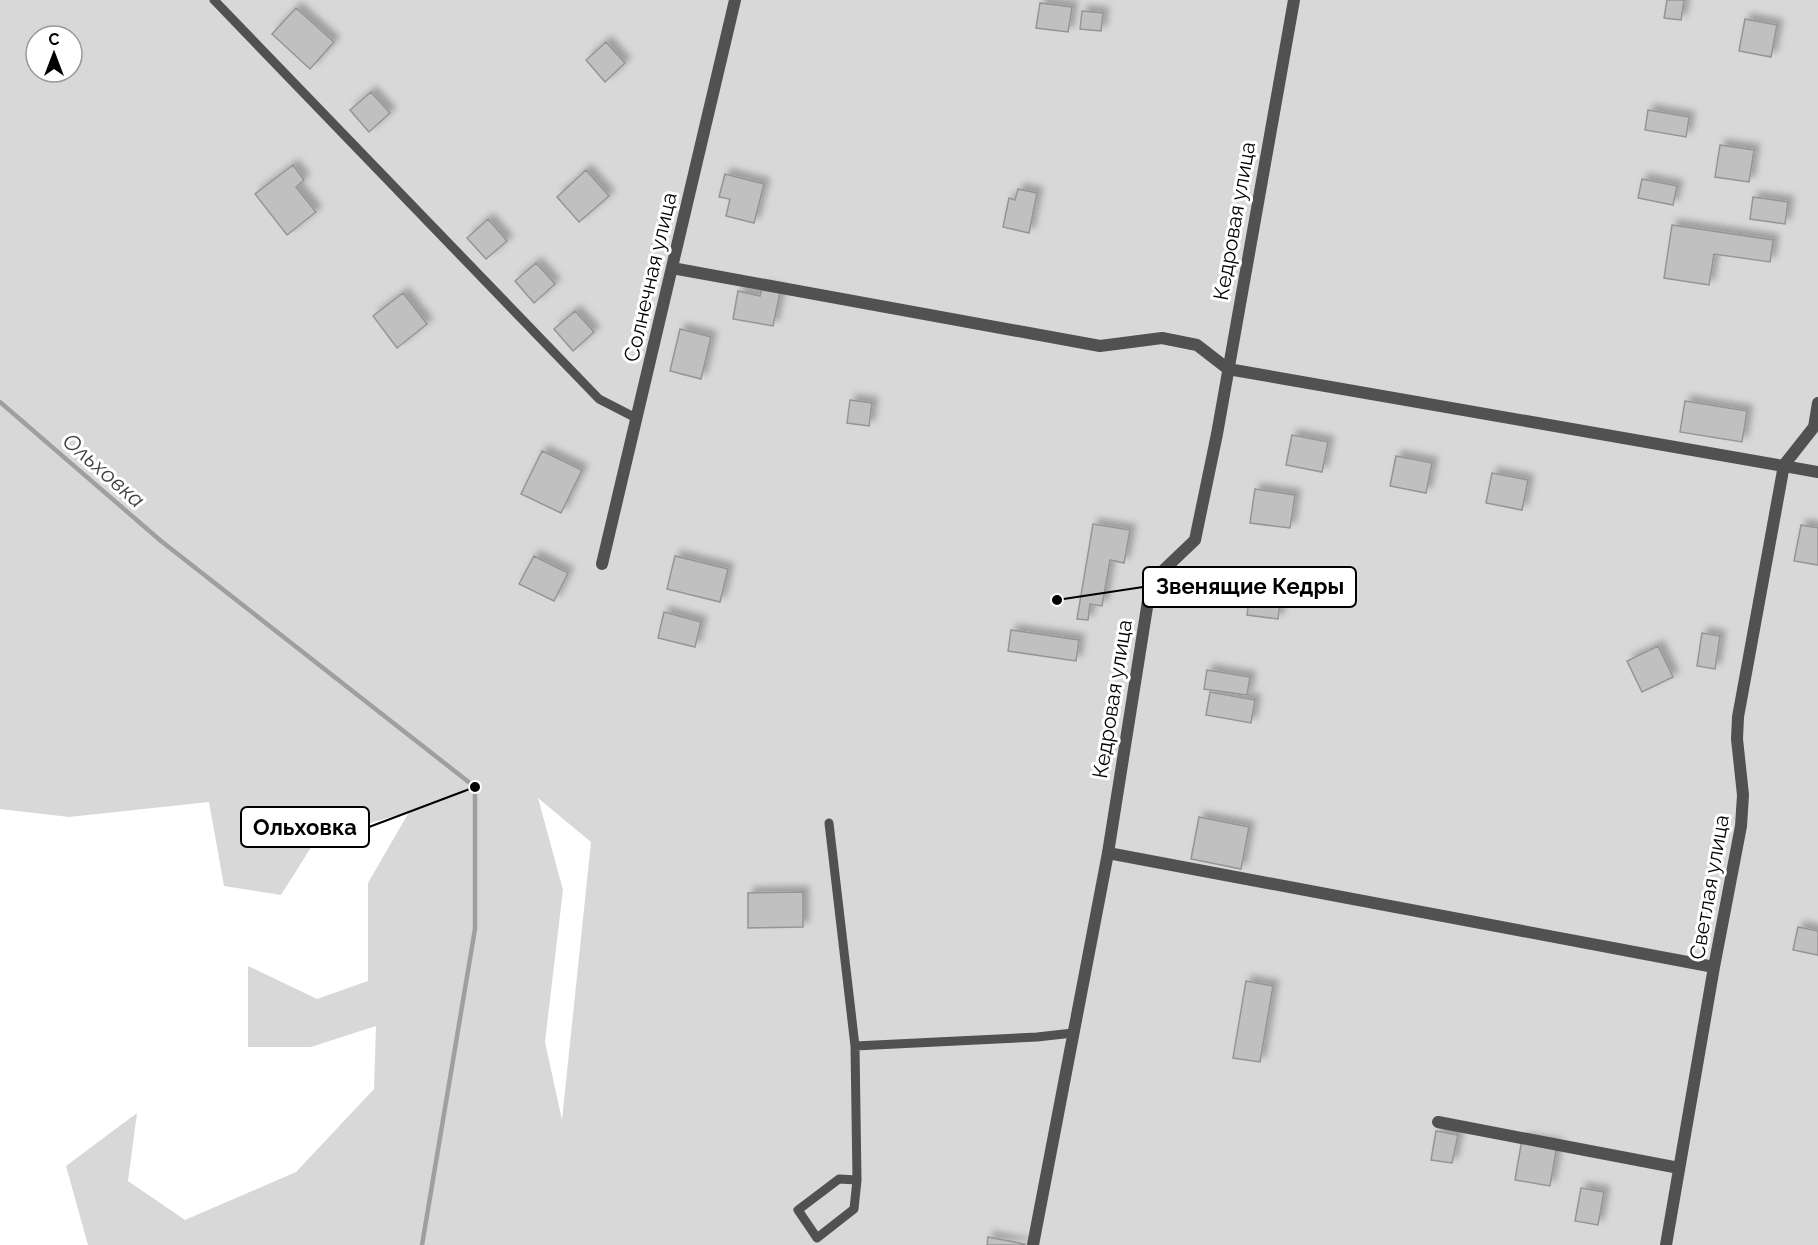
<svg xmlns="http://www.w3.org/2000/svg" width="1818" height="1245" viewBox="0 0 1818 1245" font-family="Raleway,sans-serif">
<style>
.green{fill:#d8d8d8;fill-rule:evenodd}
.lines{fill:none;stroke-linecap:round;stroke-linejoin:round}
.stream{stroke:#9f9f9f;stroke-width:4.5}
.building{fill:#c0c0c0;stroke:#959595;stroke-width:1.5;filter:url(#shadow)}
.service{stroke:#515151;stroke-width:9}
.minor{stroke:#515151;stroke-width:12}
.labels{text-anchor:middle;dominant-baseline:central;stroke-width:6;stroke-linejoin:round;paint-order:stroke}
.street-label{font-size:21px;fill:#000;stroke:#fff}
.water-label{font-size:22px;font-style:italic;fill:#404040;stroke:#fff}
.leader{fill:none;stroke:#000;stroke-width:2}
.callout-dot{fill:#000;stroke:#fff;stroke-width:2}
.callout{fill:#fff;stroke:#000;stroke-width:2}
.callout-label{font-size:22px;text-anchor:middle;font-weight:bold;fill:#000}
</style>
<defs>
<filter id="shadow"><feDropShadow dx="5.5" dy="-5.5" stdDeviation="3" flood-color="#0004"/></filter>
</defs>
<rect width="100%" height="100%" fill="#fff"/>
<path class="green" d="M0,0H1818V1245H88L66,1166L137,1113L128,1181L185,1220L296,1172L374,1089L376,1026L311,1047H248V966L317,999L368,981V883L409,812L317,838L281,895L224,886L209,802L69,817L0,809ZM36,36H72V72H36ZM538,798L591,842L562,1120L545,1042L563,890Z"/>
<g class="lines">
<path class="stream" d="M0,402L161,541L475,787V929L422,1245"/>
</g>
<path class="building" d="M1667,0H1684L1681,20L1664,18Z
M1040,3L1072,7L1068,32L1036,28Z
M296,8L334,42L310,69L272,34Z
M1082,11L1103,13L1101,31L1080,29Z
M1745,19L1777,25L1771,57L1739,51Z
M606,42L625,63L605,82L586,60Z
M371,92L390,113L369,132L350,110Z
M1648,110L1689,117L1686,137L1645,130Z
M1720,145L1754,150L1749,182L1715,177Z
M293,165L304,180L296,187L316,212L287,235L255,194Z
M586,170L609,196L579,222L557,197Z
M725,174L764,184L754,223L726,216L730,199L719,197Z
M1642,179L1677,186L1673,205L1638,198Z
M1018,189L1037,193L1029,233L1003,227L1009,198L1015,200Z
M1753,197L1788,202L1785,224L1750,219Z
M488,219L507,241L486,259L467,238Z
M1672,225L1773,240L1770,262L1714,254L1709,285L1664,278Z
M536,263L555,284L534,303L515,281Z
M762,288L780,292L773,326L733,319L738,291L760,296Z
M403,293L427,324L397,348L373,316Z
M575,311L594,332L573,351L554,329Z
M680,329L711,337L701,379L670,371Z
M850,400L872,403L869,426L847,423Z
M1685,401L1747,411L1742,442L1680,432Z
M1292,435L1328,442L1322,472L1286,465Z
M542,451L582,470L561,513L521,494Z
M1396,456L1432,463L1426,493L1390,486Z
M1492,473L1528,480L1522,510L1486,503Z
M1255,489L1295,495L1290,528L1250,523Z
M1093,524L1130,530L1124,563L1110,560L1102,606L1090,604L1088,620L1077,619Z
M1801,525L1818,528V565L1794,561Z
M534,556L568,573L554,601L519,584Z
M675,556L728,569L720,602L667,589Z
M1250,591L1281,595L1278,619L1247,615Z
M664,612L701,622L695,647L658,638Z
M1011,630L1079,640L1076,661L1008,651Z
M1702,633L1720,636L1715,669L1697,666Z
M1658,646L1673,677L1642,692L1627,661Z
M1207,670L1250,677L1247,695L1204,689Z
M1210,692L1255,700L1251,723L1206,715Z
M1199,817L1249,827L1241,869L1191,859Z
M803,892V927L748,928V893Z
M1798,927L1818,931V955L1793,950Z
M1246,981L1273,986L1260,1062L1233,1058Z
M1436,1131L1458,1135L1452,1163L1431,1160Z
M1522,1139L1557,1145L1550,1186L1515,1180Z
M1581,1188L1604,1192L1598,1225L1575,1221Z
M988,1237L1025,1244L1024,1245H987Z"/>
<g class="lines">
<path class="service" d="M214,0L599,399L636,418
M829,823L855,1046L1037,1037L1073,1033
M855,1046L857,1180L854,1209L817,1238L798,1210L839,1179L857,1180"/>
<path class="minor" d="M672,268L1100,346L1162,338L1197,345L1228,369L1818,472
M602,564L735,0
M1108,853L1714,967
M1438,1122L1679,1168
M1033,1245L1108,853L1151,582L1195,540L1217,434L1294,0
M1666,1245L1714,967L1741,826L1743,795L1737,739L1738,717L1784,465L1814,427L1818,403"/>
</g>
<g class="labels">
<g class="street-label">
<text transform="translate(1234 221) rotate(-80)">Кедровая улица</text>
<text transform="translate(650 277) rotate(-77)">Солнечная улица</text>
<text transform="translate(1112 699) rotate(-81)">Кедровая улица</text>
<text transform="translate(1709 887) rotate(-80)">Светлая улица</text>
</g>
<g class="water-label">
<text transform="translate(104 470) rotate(41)">Ольховка</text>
</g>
</g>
<path class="leader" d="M1057 600L1143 587M475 787L369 827"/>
<g class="callout-dot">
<circle cx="1057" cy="600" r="6"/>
<circle cx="475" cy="787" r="6"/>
</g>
<g class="callout">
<rect x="1143" y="567" width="213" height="40" rx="6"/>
<rect x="241" y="807" width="128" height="40" rx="6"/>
</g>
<g class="callout-label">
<text x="1250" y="594">Звенящие Кедры</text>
<text x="305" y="835">Ольховка</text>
</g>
<g transform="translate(54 54)"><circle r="28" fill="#ffffff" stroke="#999999" stroke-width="1.5"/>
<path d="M0-4.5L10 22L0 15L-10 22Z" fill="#000000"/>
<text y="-9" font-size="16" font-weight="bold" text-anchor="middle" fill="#000000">С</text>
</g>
</svg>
